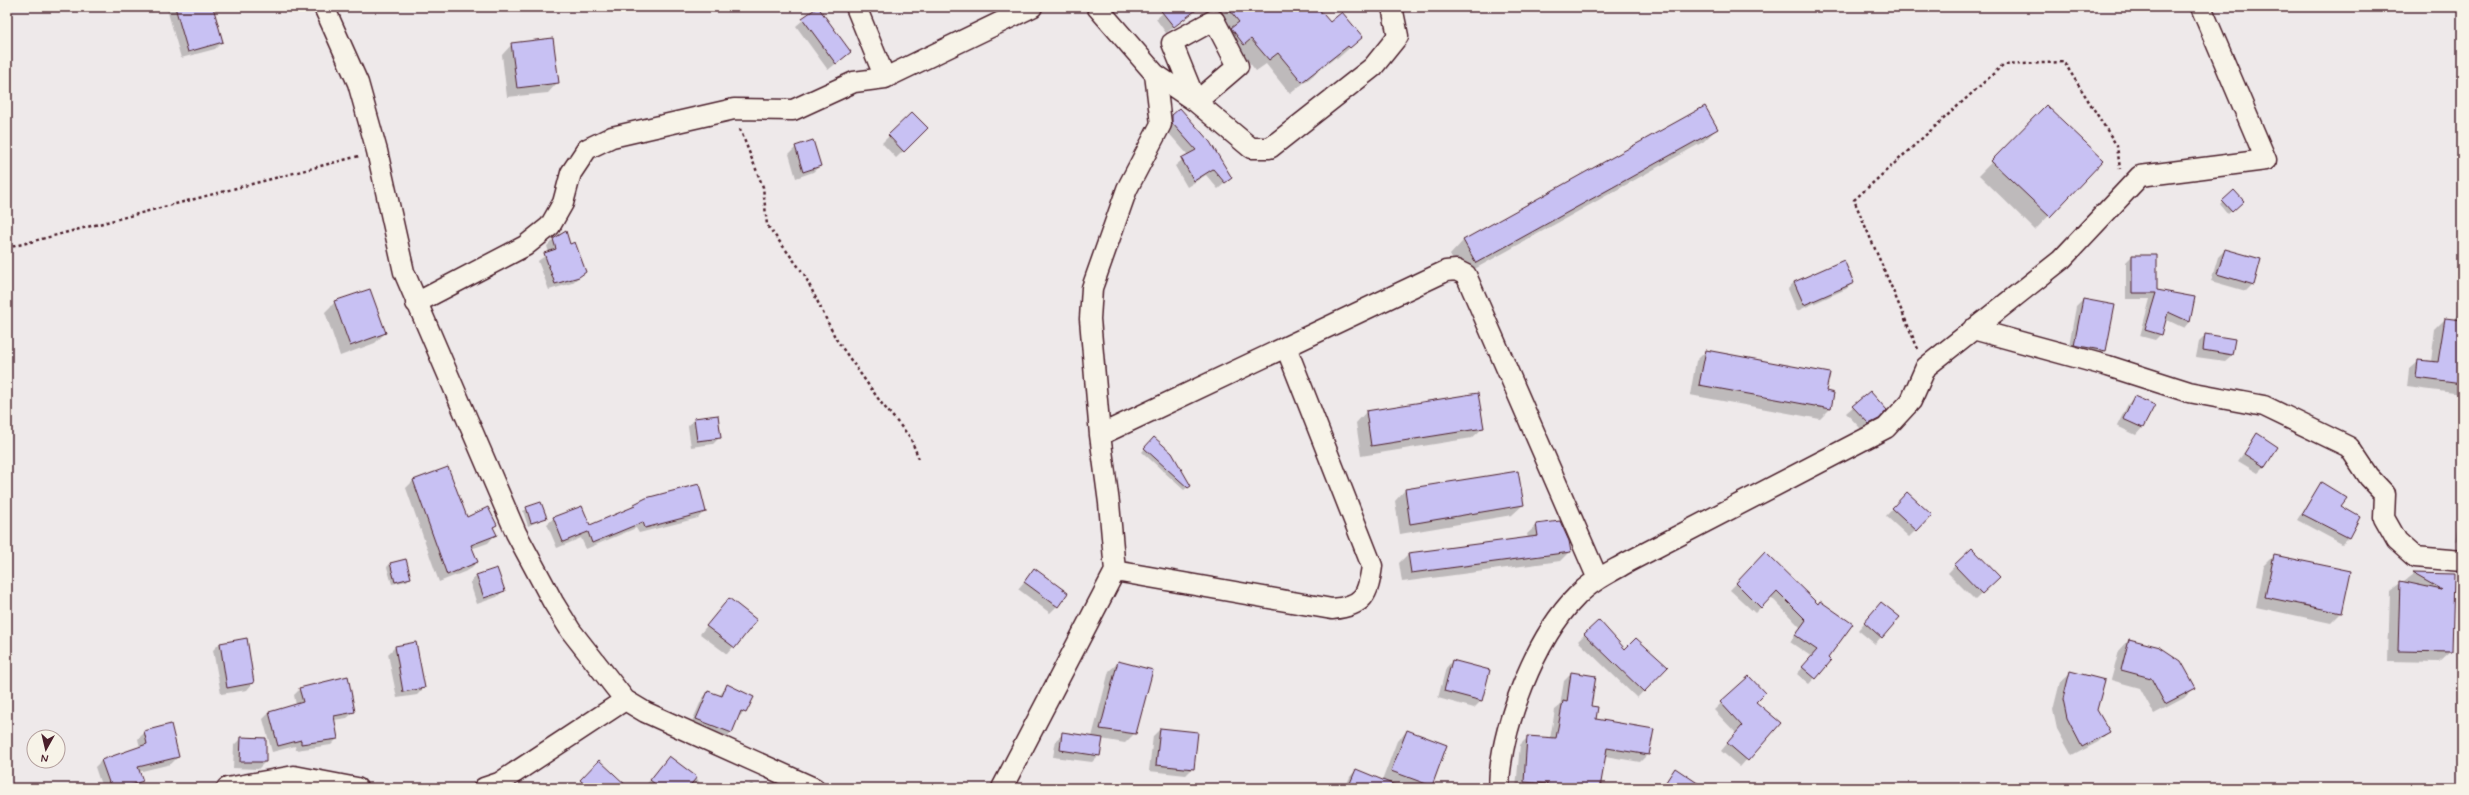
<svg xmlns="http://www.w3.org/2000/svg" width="2469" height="795" viewBox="0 0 2469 795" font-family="Mynerve,sans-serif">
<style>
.shadow{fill:#0003}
.building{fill:#c8c1f3;stroke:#4a1f2b}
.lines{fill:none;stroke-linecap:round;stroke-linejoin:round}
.minor-casing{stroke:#4a1f2b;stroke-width:23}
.path{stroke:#4a1f2b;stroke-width:2.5;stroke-dasharray:3 3;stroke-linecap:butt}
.minor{stroke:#f7f3e8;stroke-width:20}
</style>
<rect width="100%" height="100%" fill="#eee9ea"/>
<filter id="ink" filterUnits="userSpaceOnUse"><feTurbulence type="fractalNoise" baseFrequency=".025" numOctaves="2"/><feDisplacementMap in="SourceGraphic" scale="8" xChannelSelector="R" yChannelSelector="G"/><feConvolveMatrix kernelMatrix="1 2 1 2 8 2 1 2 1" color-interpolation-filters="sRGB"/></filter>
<g filter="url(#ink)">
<path class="shadow" d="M149,7H209L222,42L215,49L181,58L167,9L150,12Z
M1170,7H1199L1166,33L1156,19Z
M1229,7H1316L1330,23L1362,37L1337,59L1336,57L1290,94L1266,64L1256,71L1217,21Z
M817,8L850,52L828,70L796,26Z
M512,44L558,82L548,93L507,97L502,55Z
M1705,108L1717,129L1703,142L1462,276L1450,255L1463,241Z
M912,113L927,128L896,158L882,143Z
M1172,116L1231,178L1218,189L1206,175L1187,187L1175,166L1188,155L1166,130L1165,123Z
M2033,120L2103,160L2035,230L1979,175Z
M796,147L820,166L813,172L796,178L789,154Z
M2223,201H2243L2228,214L2220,204Z
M565,232L569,245L585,272L572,283L549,290L538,261L549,253L547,246L559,234Z
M2225,250L2253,284L2246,291L2211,281L2218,257Z
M2132,256L2156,291L2194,298L2189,322L2184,328L2165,319L2161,334L2155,340L2140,336L2150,299H2126V262Z
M1794,282L1853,283L1846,289L1797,311L1788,289Z
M2083,300L2105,351L2099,357L2068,351L2076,307Z
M335,302L385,333L375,343L340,356L325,312Z
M2462,309V394L2407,387L2409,370L2419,361L2431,362L2435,329L2445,319L2453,320Z
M2206,335L2232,355L2225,361L2196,357L2199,342Z
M1706,351L1825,392L1830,409L1820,419L1690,395L1696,361Z
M1477,395L1483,428L1472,438L1361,456L1356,423L1366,412Z
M2135,397L2142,428L2136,435L2117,426L2128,404Z
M1853,407L1878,418L1862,430L1846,413Z
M695,419L720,437L713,444L691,447L688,426Z
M2257,435L2265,466L2258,473L2238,461Z
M1154,438L1189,486L1184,490L1142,452Z
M1517,472L1523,505L1512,515L1400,534L1395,501L1405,490Z
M413,481L466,518L496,525L493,528L495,535L488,543L471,549L477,562L469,570L439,582L406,488Z
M2321,483L2340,507L2359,517L2348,538L2342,544L2297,520Z
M1901,500L1931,515L1909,537L1886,516Z
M541,503L546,518L528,526L523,511Z
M634,504L705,511L698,518L639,533L636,528L586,549L581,538L557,548L547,524L554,518L589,526L630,509Z
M2462,505V542L2456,541Z
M1537,525L1569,552L1560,561L1402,582L1399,563L1408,554L1528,538L1527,534Z
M1971,549L1999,577L1975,600L1948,573Z
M1765,554L1817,605L1827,658L1830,661L1809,684L1797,674L1812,657L1790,642L1800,627L1771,597L1755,613L1730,590Z
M2274,556L2341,613L2331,623L2256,607L2264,566Z
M390,564L410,577L407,581L392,584L387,567Z
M1034,570L1057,606L1050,613L1018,589Z
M2413,574L2453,575L2451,652L2440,662L2388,661L2390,592Z
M476,576L504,590L497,597L477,604L470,583Z
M729,599L756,620L727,654L700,634Z
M1875,610L1881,637L1875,644L1858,630Z
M1585,634L1666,667L1637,698L1578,641Z
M2129,640L2194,688L2184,698L2154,714L2140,688L2111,680L2119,651Z
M220,643L253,683L247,690L221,694L213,650Z
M415,643L424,688L417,695L397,698L388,654L395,647Z
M1452,661L1489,671L1481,701L1474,708L1438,698L1446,668Z
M1119,662L1135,733L1125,743L1101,739L1099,755L1092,762L1053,757L1056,740L1063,734L1092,737L1109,671Z
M2071,672L2109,732L2098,742L2072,756L2057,729L2053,710L2060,682Z
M1572,673L1595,720L1648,754L1640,762L1605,756L1599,788H1516L1520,745L1528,737L1550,739L1555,710L1560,706L1564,681Z
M1749,677L1755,702L1779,723L1740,767L1721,751L1736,733L1714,710Z
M727,686L745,712L737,718L731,733L724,740L690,726L702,699L708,692L719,696Z
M300,689L354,712L347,718L334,720L337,739L331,745L296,750L295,746L272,752L263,719L269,713L296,705L294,695Z
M1160,729L1193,768L1186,775L1149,771L1153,736Z
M1407,731L1431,785L1428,788H1345L1350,777L1356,770L1382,781L1397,741Z
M145,732L178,757L171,764L138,772L141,781L134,788H102L95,767L101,761L140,747L138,739Z
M241,738L265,739V762L258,769L233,768L234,745Z
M669,757L696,777L703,788L644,787Z
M592,768L625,788H575Z
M1675,770L1687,788H1661L1669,777Z
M751,783L758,788H747Z"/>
<path class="building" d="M175,7H213L223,42L188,52Z
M818,7L851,52L836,64L802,18Z
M1158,7H1200L1174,27Z
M1227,7H1317L1330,22L1342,12L1363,37L1350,48L1348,46L1302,82L1278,53L1269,60L1251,39L1244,45L1231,28L1239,22Z
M553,38L559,83L517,88L511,43Z
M2046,105L2104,160L2050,217L1991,161Z
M1705,106L1718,129L1476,263L1463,240Z
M1180,108L1210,142L1232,178L1225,183L1213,169L1194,181L1181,158L1196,150L1172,123V115Z
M912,112L928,128L904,152L888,135Z
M813,140L821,166L803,172L795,146Z
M2234,190L2244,201L2232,212L2222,201Z
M566,231L570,244L575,242L586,272L579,277L555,284L544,253L556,249L553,239Z
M2225,249L2261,259L2254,285L2217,274Z
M2132,255H2157V290L2195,297L2190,322L2168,312L2162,335L2145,330L2156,293H2132Z
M1844,260L1854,283L1804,305L1794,282Z
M370,289L386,333L350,346L334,301Z
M2083,299L2115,305L2106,351L2074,345Z
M2445,318L2462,320V384L2416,378L2418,360L2438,362Z
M2205,334L2235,339L2232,355L2203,350Z
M1706,350L1830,373L1826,391L1834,393L1831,409L1699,385Z
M1870,391L1887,410L1879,419L1869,424L1852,406Z
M1478,393L1484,428L1371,446L1366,411Z
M2134,396L2155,405L2143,428L2123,419Z
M718,415L721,438L697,441L694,418Z
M2257,433L2278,447L2265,467L2244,454Z
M1154,437L1172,453L1191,486L1188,488L1144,448Z
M448,467L467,517L488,507L497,525L493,527L497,535L471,545L478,562L447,575L413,480Z
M1518,471L1524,505L1410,524L1405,489Z
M2321,482L2347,498L2341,506L2360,517L2349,538L2302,514Z
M699,484L706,512L645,528L643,522L592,543L588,532L563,542L553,517L582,506L590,525L635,506L634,504L646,498Z
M1907,492L1932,515L1917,531L1892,508Z
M541,502L547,518L531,523L526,507Z
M1560,521L1569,541L1571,552L1411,573L1408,553L1538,536L1536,524Z
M1972,548L2000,577L1982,594L1954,565Z
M1765,552L1818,604L1820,601L1853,624L1828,658L1831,661L1816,679L1802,667L1817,650L1795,635L1806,620L1777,591L1761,608L1736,583Z
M2274,555L2351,571L2342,613L2265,597Z
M406,559L411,578L395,582L390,563Z
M497,568L505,591L484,598L476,575Z
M1034,568L1068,593L1058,607L1024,582Z
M2412,573L2454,574L2452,652L2398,651L2400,581L2442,590Z
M729,598L757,620L735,648L706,626Z
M1881,602L1900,617L1882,638L1864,622Z
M1599,620L1625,649L1636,638L1668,667L1644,692L1584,634Z
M247,638L254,683L227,688L220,643Z
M2129,639L2160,647L2181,661L2196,688L2165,704L2151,678L2121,670Z
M416,642L425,688L403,692L395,646Z
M1452,660L1490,670L1482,701L1444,691Z
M1118,661L1153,670L1136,734L1100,729Z
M2070,671L2105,680L2097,710L2110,732L2082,747L2067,718L2063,699Z
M1571,672L1596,676L1591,706L1598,707L1596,719L1654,729L1649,755L1607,748L1600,788H1547L1548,784L1524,782L1527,736L1556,738L1563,701L1567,702Z
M348,676L355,712L334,716L338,739L301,744V740L278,746L269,712L303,702L299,688Z
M1749,676L1765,693L1756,702L1781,723L1748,761L1727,743L1742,726L1720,702Z
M727,684L754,697L746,713L741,711L732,733L696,719L708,691L722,696Z
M171,724L179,757L138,767L143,781L123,788H111L101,760L147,744L144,731Z
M1160,728L1198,732L1194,769L1156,765Z
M1407,730L1447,745L1432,786L1391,771Z
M1062,732L1103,738L1100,756L1060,750Z
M241,737L266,738V762H240Z
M669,756L697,777L688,788H660L650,780Z
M599,760L629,788H589L580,780Z
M1675,768L1705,788H1662Z
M1356,769L1402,788H1348Z"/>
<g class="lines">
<g class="minor-casing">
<path id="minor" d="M324,7L358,83L377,151L404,272L516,533L553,602L571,631L625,700L645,712L814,788
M856,7L885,78
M1214,20L1238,66L1196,102L1172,43Z
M1155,74L1196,102L1251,148H1270L1373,67L1398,36L1392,7
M416,303L525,246L550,226L563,203L571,173L587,149L612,137L734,109L793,110L854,82L885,78L1032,7
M1973,329L2108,366L2189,392L2264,406L2349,447L2369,477L2385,494L2384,518L2397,541L2415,557L2462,561
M1100,435L1446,271L1456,270L1466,275L1598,579
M1115,571L1332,609C1364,606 1368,595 1372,566L1286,347
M227,788L294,776L357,788
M484,788L499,783L625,700
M1002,788L1115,571L1109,503L1100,435L1090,319L1092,288L1127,189L1161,124L1155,74L1097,7
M1499,788C1500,729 1535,638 1577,596C1591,581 1611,572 1628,562L1886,428L1911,401L1926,367L2061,260L2140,176L2266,160L2201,7"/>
</g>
<path class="path" d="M740,129L763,187L767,225L804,274L836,339L882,404L910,437L919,459
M7,248L359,156
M1918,349L1854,200L2003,65L2064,62L2117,146L2120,169"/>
<use href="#minor" class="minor"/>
</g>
</g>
<rect width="2469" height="795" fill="none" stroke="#f7f3e8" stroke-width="24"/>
<rect x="12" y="12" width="2445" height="771" fill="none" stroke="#4a1f2b" stroke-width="1.5" filter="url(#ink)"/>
<g transform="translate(46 749) rotate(188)"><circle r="19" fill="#f7f3e8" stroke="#b29e9c"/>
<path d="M0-3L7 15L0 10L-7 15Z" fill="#4a1f2b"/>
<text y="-6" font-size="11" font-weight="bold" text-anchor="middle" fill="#4a1f2b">N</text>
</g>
</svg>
